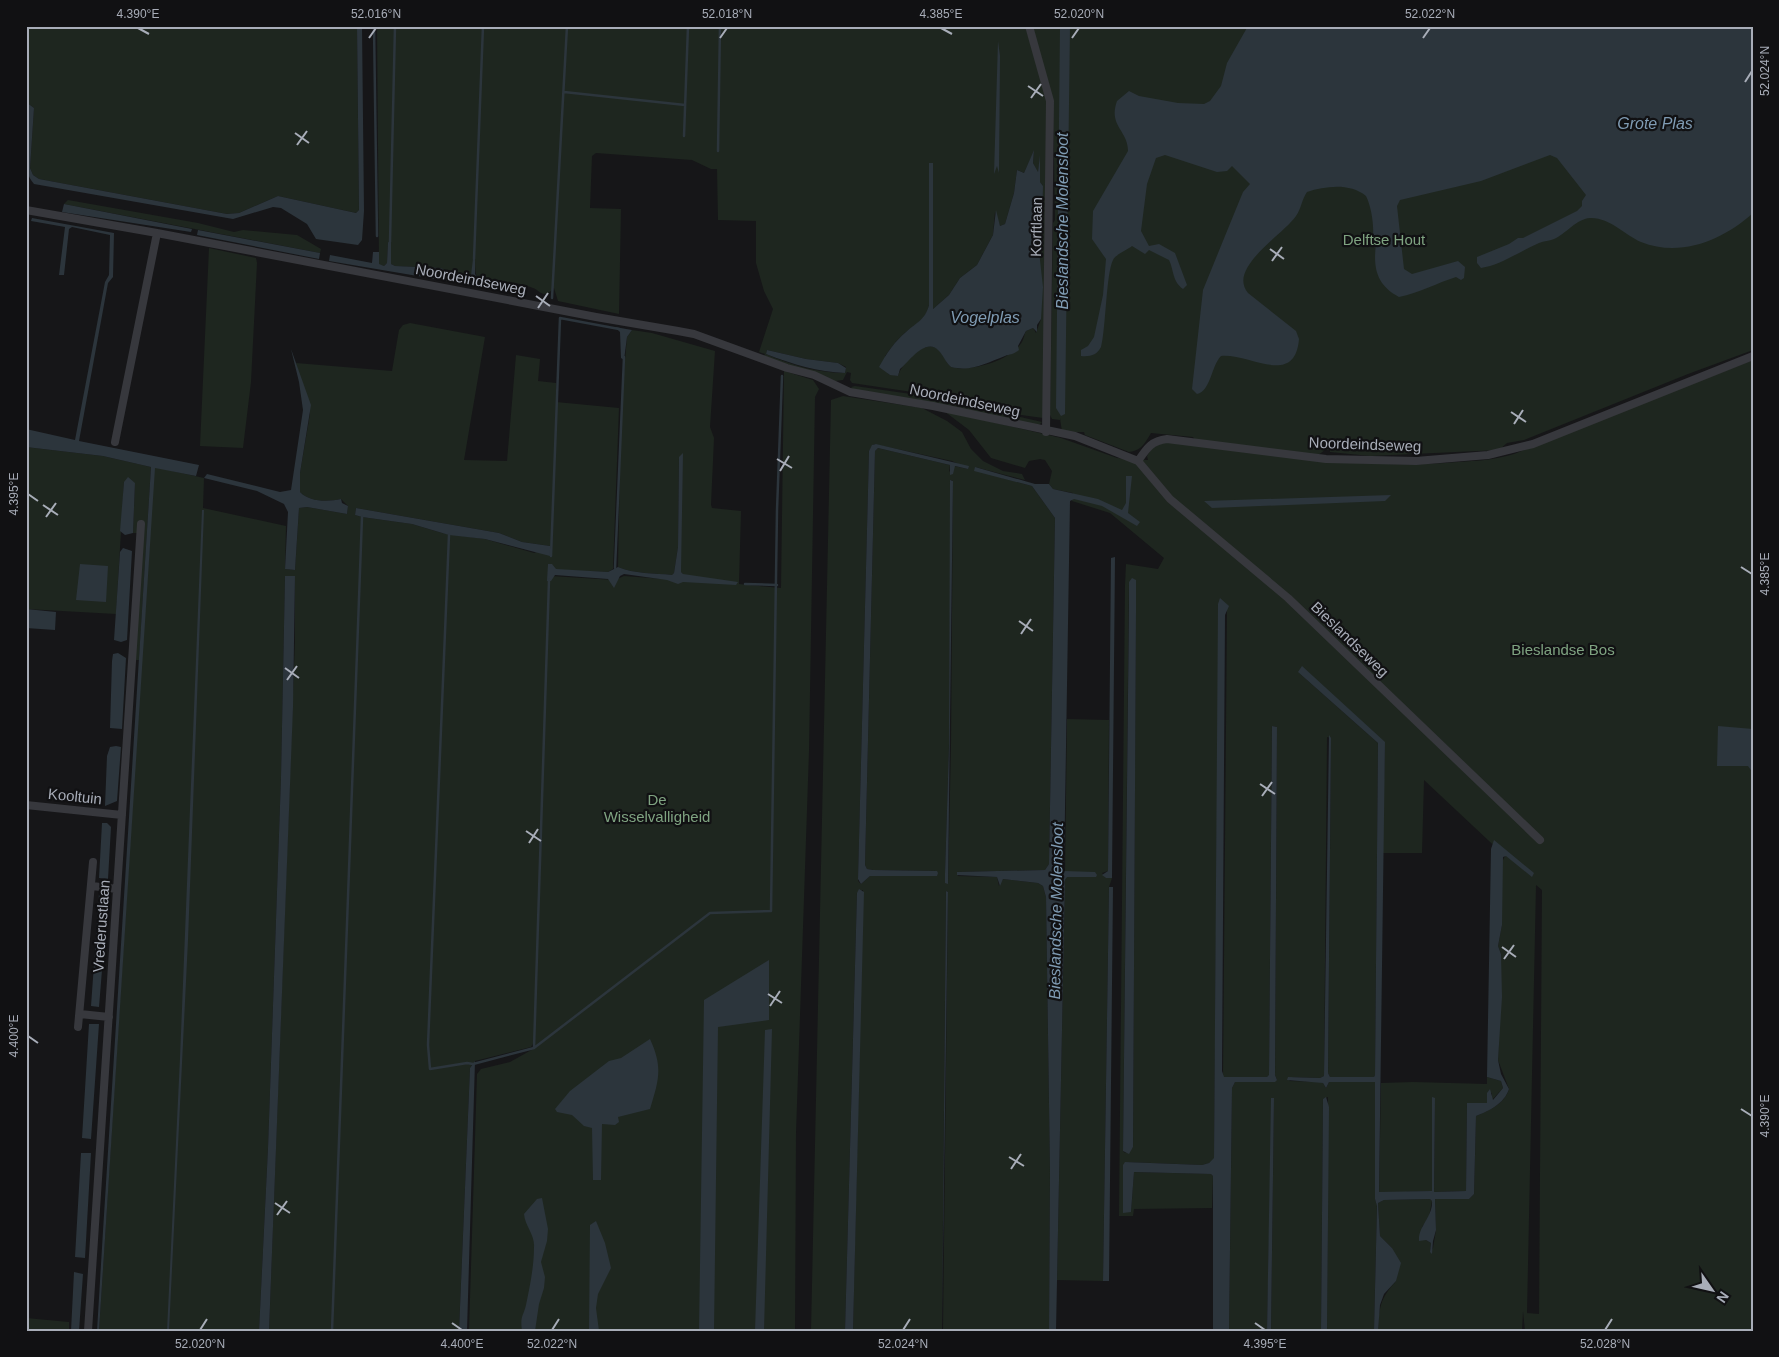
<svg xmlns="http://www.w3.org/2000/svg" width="1779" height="1357" viewBox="0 0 1779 1357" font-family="Arial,sans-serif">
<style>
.green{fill:#1e261f;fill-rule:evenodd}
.water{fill:#2c353c}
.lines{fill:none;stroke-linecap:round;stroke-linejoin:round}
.stream{stroke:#2c353c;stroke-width:2.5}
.street{stroke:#37383d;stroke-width:8}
.ticks{fill:none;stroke:#a8adb8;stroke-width:2}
.labels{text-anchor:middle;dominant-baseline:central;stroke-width:4.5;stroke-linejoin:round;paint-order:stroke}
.street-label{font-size:15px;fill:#a8adb8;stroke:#111113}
.park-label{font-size:15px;fill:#7fa381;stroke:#111113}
.water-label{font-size:16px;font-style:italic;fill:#7f9bb3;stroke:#111113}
.neatline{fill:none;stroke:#a8adb8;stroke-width:2}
.ticks-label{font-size:12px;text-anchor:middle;fill:#a8adb8}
</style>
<rect width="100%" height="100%" fill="#161618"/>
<path class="green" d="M26,26H357L359,210L356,213L278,196L239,213L227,214L39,179L33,175L30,168L34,108L26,102Z
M377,26H1025L1048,100L1043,418L1014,414L939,396L852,383L850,380L851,373L847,372L843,380L835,381L764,356L765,354L759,352L773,309L764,291L756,263V221L718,220L717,169H711L692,160L596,153L592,156L590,208L621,209L619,314L558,301L554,288C551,291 548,294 544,294C539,293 537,289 533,288C521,283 499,278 491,289C476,285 475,274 475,259L471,275L462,284L453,282L452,277L441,268L395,266L391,264V243H388L387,263L384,266L379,265ZM1034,151L1033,163L1038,173L1040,157V182L1043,186L1042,235L1039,251L1041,319L1036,333L1033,328L1026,331C1024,335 1024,338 1022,342C1010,361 972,372 951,367C945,362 943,352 936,348C922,340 901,365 898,376L888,374L885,356C891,348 898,338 906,332C917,323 926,320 929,305L930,163H933V309L949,295L960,278L977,265L993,235L995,212L1000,226L1005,224L1014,193L1017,170L1024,173ZM767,350L806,359L838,363L846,367L845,373C819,373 790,365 766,354Z
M1032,26H1753V350L1688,374L1524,440L1507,443L1499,450L1370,456L1330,452V450H1325L1318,455L1195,440L1193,437L1151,433C1145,443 1141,451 1129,452L1085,435L1084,432H1062L1060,418V420L1052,419L1050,415L1053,223L1055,220L1053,100Z
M68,200L198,223L234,232L243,230L297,235L321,249L320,253L64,204Z
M209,248L256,258L257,263L251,382L243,448L200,446Z
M410,323L485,337L464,460L507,461L516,355L540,359L538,381L556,383V402L619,408L613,569L608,572L552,570L551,576L615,580L624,576L664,579L683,574L681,572L679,457L678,547L674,573L672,575C655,573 634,574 618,567L621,408L627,337L632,330L652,333L715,351L710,427L714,438L711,505L712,508L741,511L739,584L781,588L784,371L813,380L819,389L815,397L809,751L796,1133L795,1331H469L477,1074L481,1069L510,1062L535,1048L534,1042L531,1047L475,1061L470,1068L459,1331H269L295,641V577L285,576L281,777L268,1148L259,1331H99L154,467L204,478L203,508L286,526L285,569L295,570L299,508L307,507L347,514L348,506L341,499C328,502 309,502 300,492V473L310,414L296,363L392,371L399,330L403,325ZM356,508L499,533L522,542L550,546L534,553L485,539L442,533L412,524L362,517L355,515Z
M1753,360V1331H1525L1523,1311L1522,1331H1378C1379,1307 1380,1299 1396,1281L1392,1248L1380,1236L1378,1203L1384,1200L1430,1199L1432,1201L1429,1217L1422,1227L1426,1240L1431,1243L1430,1252L1433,1248L1436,1230L1435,1199H1469L1474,1194L1476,1116C1489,1111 1505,1103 1509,1089L1498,1060L1501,954L1498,946L1502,925V862L1505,856L1424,780L1422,853H1382L1385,743L1298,672L1378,743L1375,1075L1374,1077H1330L1328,1073L1331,738L1327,737L1324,1076L1320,1078L1293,1077L1289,1081L1320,1082L1323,1083L1326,1088L1329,1082H1375V1199L1377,1205L1374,1331H1327L1328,1097L1323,1099L1321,1331H1271L1274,1098H1272L1267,1331H1229L1232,1088L1235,1082L1277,1080L1275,1075L1277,727L1272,726L1269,1076L1267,1077H1223L1227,610L1219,603L1214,1159L1209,1163L1202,1165L1126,1162L1131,1212L1134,1172L1211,1174L1213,1176L1212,1208L1134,1209L1133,1216H1119L1125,585L1126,564L1158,569L1164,558L1110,513L1072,501L1073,493L1053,489L1049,484L1052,471L1045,460L1040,459L1029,461L1025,468L991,458L969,430L944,411L1061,438L1117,458L1148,460L1147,456L1152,448L1165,442C1258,453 1352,469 1446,463C1469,461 1492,461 1514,454ZM1136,580L1133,1147L1125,1153L1123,1151L1129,582ZM1536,885L1542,890L1539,1314L1527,1313Z
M855,386L939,398L1042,422L1039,425L1028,424C982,414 938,402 891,396C880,395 859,396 851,387Z
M843,396L922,408L947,421L962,432L971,449L983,461L1003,471L1022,474L1025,480L975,467L1002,478L1032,486L1055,518L1049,864L1045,870L957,872L958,876L997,877L999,886L1003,879L1038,883L1043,886L1046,897L1050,1172L1049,1331H943L948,892L946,891L942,1331H853L863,890L857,893L845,1331H811L831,400ZM874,444L952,461L968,469L954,466L949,472L950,465L878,448L875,451L865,865L867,869L873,870L937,871V876H870L861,884L858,881L869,451ZM951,480L953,481L951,745L948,884L945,874L949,745Z
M26,447L103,456L151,467L139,660H135L143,522L139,521L137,533H133L135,483L124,482L116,614L26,609Z
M1067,719L1109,720L1108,871L1102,873L1106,878H1112L1109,887L1103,1281L1057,1280L1065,880L1066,877H1095L1065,872Z
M1487,1077L1501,1081L1503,1088L1492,1100V1093H1487V1103L1467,1104L1466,1191L1434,1192L1435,1098H1432V1191L1379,1193L1381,1083L1413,1082L1487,1084Z
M26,1318L69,1322V1331H26Z"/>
<path class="water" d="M357,26H362L364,211L362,240L358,245L316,239L307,224L281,208L273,207L233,219L34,184C18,166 29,135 29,113C29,108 26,107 26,102L34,108L30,168L33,175L39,179L227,214L239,213L278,196L356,213L359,210Z
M1060,26H1070L1065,414L1061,416L1056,408Z
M1248,26H1753V213C1723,240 1681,258 1641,242C1625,235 1609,217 1590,218C1576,219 1566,234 1554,239C1549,241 1544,241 1539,243C1520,251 1501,265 1481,268L1477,263V257L1509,244L1518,238H1523L1577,211L1582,206V201L1586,195L1557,158L1550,155L1481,181L1400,200L1397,206L1404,269L1412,274L1458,261L1465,267L1464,278L1461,280L1456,277C1437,283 1419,293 1399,297C1376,285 1373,267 1376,244L1372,243C1375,230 1372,208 1366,196C1350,183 1326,186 1307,192C1302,199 1301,209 1296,216C1283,235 1227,268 1248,293L1296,331L1299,339C1295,388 1249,353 1221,356C1211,366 1211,391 1197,394L1192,389L1203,290L1236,209L1243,192L1250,184L1232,166L1227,171L1217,172L1165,155L1156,158L1147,184L1141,231L1149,246L1159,244L1175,253L1187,285L1183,289C1172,281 1174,270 1169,260L1149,250L1145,254L1132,246C1127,250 1116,254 1113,260C1106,274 1106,328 1101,347C1097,355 1090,357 1081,356V350L1088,346L1094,337L1103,295L1106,259L1092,239L1093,211L1128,151C1128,130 1108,126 1117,101L1129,91L1139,96L1178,103L1204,104L1210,101L1221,86L1227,63Z
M998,41L1000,56L999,173L997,166L994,174Z
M1034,150L1033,163L1038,172L1040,155V182L1043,186L1042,235L1039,251L1043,287L1041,319L1037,325V332L1033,328L1026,331L1018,346L1019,350C1013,355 1010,354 1005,356C986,363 972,372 951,367C945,362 944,356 939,351C926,336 908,363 900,369L898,376L890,375L879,367C886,354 895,341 906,332C917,322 925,320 929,305V163H933V309L949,295L960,278L977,265L993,235L996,210L1000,226L1005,224L1014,193L1017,170L1024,173Z
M64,204L192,229L191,232L62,212Z
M32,218L114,233L113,277L108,283L79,441L199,465L196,476L155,468L99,1331H97L103,1231L151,467L103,456L26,447V429L75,440L105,282L109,275L110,235L72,227L69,229L64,275H59L65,227L31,221Z
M198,230L320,253L319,259L197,235Z
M388,242L391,243V264L395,266L441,268L448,272L453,282L329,261L330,255L372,263L373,252H379V264L384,266L387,263Z
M473,259H475V274L483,287L462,284L471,275Z
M615,327L632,330L627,337L624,360L621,358L620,332Z
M291,349L311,405L300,473V492C309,502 328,502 341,499L342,503L348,506L347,514L307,507L299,508L295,570L285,569L288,512L284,504L257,491L204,478L207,474L280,492L291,490L303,410L299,382Z
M767,350L806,359L838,363L846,368L845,373C818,372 792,364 766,354Z
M876,444L969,466L968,469L955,466L953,474L950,475V465L878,448L875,451L865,865L867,869L873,870L937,871L938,873L937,876H870L861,884L858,879L869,451L872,445Z
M683,453L681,572L683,574L738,582L736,585L683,582L678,584L667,580L624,574L620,576L614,588L608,579L555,575L551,581H547L548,564H552L556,569L608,572L618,567C634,574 655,573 672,575L674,573L678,547L679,457Z
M975,467L1035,484H1049L1053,489L1098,499L1122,510L1126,503V476H1132L1128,513L1140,522L1137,526L1102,506L1074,499L1070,501L1064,871L1095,872L1097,875L1096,877H1067L1065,880L1056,1331H1049L1050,1172L1046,897L1043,886L1038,883L1003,879L1000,886L997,877L957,875V872L1045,870L1049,864L1055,518L1032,486L974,471Z
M128,477L135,483L133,533L125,535L120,531L124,482Z
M950,480L953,481L948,884L945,883V874L949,745Z
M1391,495L1385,501L1212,508L1204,501Z
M356,508L499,533L522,542L550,546V556L485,539L449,535L412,524L362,517L355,515Z
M202,510H204L188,940L169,1331H167L180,1058Z
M123,548L132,551L127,640L121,642L114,640L120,552Z
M1115,557L1112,878H1106L1102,875L1108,871L1111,558Z
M80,564L108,566L106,602L76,600Z
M285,576H295L293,707L269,1331H259L268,1148L281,777Z
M1132,578L1136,580V612L1133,1147L1129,1154L1123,1151L1129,604V582Z
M1220,598L1229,606L1225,615L1222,1071L1224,1077H1267L1269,1075L1272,726L1277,727L1275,1075L1277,1080L1275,1082H1235L1232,1088L1229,1331H1213V1176L1211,1174L1134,1172L1131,1212L1123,1213V1165L1125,1162L1202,1165L1209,1163L1214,1158L1218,604Z
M26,609L56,612L55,630L26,628Z
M118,653L126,658L122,729L110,728L112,661L113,654Z
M1302,666L1385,742L1379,1192L1432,1191V1097L1435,1098L1434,1192L1466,1191L1467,1103H1487V1093L1490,1089L1493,1100L1503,1088L1501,1081L1487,1077L1491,849L1494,840L1534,873L1532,877L1506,856L1503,857L1502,925L1498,946L1501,954L1502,997L1498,1060L1501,1074L1509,1089C1504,1104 1489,1111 1476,1116L1474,1194L1469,1199H1435L1436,1230L1433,1241L1432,1254L1430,1252L1431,1243L1426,1240L1419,1241C1418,1226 1433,1217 1432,1201L1430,1199L1384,1200L1378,1203L1380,1236L1392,1248L1401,1263L1396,1281L1384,1294L1380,1305L1378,1331H1374L1377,1206L1375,1199V1082H1329L1326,1088L1323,1083L1287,1080L1288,1077L1320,1078L1324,1076L1329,735L1331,738L1328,1073L1330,1077H1374L1375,1075L1378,743L1298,672Z
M1718,726L1753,729V773L1748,766H1717Z
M116,746L121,747L117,801L105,806L107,756L110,747Z
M102,823H107L111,827L108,879L99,878Z
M1109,887H1113L1109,1281H1103Z
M859,889L864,892L853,1331H845L857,893Z
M946,891L948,892L942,1331Z
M99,894L108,896L99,1007L91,1006Z
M769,960V1020L718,1027L714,1331H699L704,1000Z
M89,1024H99L91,1139L82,1138Z
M772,1029L764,1331H755L765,1030Z
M650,1039C663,1067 659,1080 650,1109L618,1117L619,1122L615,1125L602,1124L601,1180H593L592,1128L584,1126L572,1115L557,1112L555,1109L570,1091L609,1061L621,1058Z
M475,1061L467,1331H459L470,1068Z
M1326,1097L1329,1107L1327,1331H1321L1323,1099Z
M1271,1098H1274L1271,1331H1267Z
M81,1153H91L85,1258L75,1257Z
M542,1198L548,1229L547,1241L541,1262L545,1277L544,1288L539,1304L535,1331H522C520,1316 523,1317 526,1305C530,1286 534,1266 534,1247C535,1235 525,1226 524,1214L537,1199Z
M596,1221L605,1243L611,1268L598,1294L596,1308L599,1331H589L590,1225Z
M74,1272L83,1274L79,1331H71Z"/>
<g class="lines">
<path class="stream" d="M374,26L377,236
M564,92L685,105
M684,136L688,26
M718,151L720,26
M390,242L395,26
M474,259L483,26
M552,298L567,26
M449,535L428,1045L430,1069L467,1063L473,1064L534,1048L710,913L771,911L777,510L782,376
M551,556L560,318L619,329
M615,568L624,357
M745,584L777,585
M534,1048L549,580
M332,1331L362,517"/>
<path class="street" d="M1029,26L1050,101L1046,432
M26,210L157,233L596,317L678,331L694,334L787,368L814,375L850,392L933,406L1075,436L1138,461L1170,499L1288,598L1540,840
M115,442L157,233
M1138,461C1147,448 1151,441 1167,439L1326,459L1416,461L1488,455L1533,444L1753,356
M26,805L122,815
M92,886L117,889
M80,1014L109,1017
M78,1027L93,862
M88,1331L141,524"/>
</g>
<path class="ticks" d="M138,28L149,34M941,28L952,34M369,38L376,28M720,38L727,28M1072,38L1079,28M1423,38L1430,28M1745,82L1752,71M1028,86L1043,96M1031,98L1041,84M295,133L309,143M297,145L307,131M1270,249L1284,259M1272,261L1282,247M536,296L550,306M538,308L548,293M1511,412L1526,422M1514,424L1523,410M777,459L792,468M780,471L789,456M28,494L38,501M43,505L58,515M46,517L56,503M1741,567L1752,574M1019,621L1033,631M1021,634L1031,619M285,668L299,678M287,680L297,666M1260,784L1275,794M1262,796L1272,782M526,831L541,841M529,843L538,829M1502,947L1516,957M1504,959L1514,945M768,994L782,1003M770,1006L780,991M28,1036L38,1043M1741,1109L1752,1116M1009,1157L1024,1166M1011,1169L1021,1154M275,1203L290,1213M277,1215L287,1201M452,1323L462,1330M1255,1323L1265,1330M200,1330L207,1319M552,1330L559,1319M903,1330L910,1319M1605,1330L1612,1319"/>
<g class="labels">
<g class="street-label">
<text transform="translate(1036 227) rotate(-89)">Korftlaan</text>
<text transform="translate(471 279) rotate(11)">Noordeindseweg</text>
<text transform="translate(965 400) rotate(12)">Noordeindseweg</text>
<text transform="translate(1365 444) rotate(2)">Noordeindseweg</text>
<text transform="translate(1350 639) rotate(44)">Bieslandseweg</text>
<text transform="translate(75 796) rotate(6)">Kooltuin</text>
<text transform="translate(101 926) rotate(-86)">Vrederustlaan</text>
</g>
<g class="park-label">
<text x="1384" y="239">Delftse Hout</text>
<text x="1563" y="649">Bieslandse Bos</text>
<text x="657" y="799">De<tspan x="657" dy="17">Wisselvalligheid</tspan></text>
</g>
<g class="water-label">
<text x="1655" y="123">Grote Plas</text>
<text transform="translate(1062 221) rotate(-90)">Bieslandsche Molensloot</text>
<text x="985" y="317">Vogelplas</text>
<text transform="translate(1056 911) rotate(-89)">Bieslandsche Molensloot</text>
</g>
</g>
<rect width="1779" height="1357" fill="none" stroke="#111113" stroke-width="55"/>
<g transform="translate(1712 1290) rotate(124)" stroke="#111113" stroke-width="4" paint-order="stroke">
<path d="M0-4L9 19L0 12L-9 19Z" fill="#a8adb8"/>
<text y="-8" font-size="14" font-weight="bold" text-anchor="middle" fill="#a8adb8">N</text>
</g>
<rect x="28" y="28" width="1724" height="1302" class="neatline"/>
<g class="ticks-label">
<text x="138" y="18">4.390°E</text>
<text x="376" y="18">52.016°N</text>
<text x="727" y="18">52.018°N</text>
<text x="941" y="18">4.385°E</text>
<text x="1079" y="18">52.020°N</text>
<text x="1430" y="18">52.022°N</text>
<text transform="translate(1765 71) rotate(-90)" y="4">52.024°N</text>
<text transform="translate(14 494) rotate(-90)" y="4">4.395°E</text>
<text transform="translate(1765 574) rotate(-90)" y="4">4.385°E</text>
<text transform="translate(14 1036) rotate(-90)" y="4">4.400°E</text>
<text transform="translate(1765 1116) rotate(-90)" y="4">4.390°E</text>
<text x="200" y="1348">52.020°N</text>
<text x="462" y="1348">4.400°E</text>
<text x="552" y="1348">52.022°N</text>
<text x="903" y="1348">52.024°N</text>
<text x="1265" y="1348">4.395°E</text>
<text x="1605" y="1348">52.028°N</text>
</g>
</svg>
